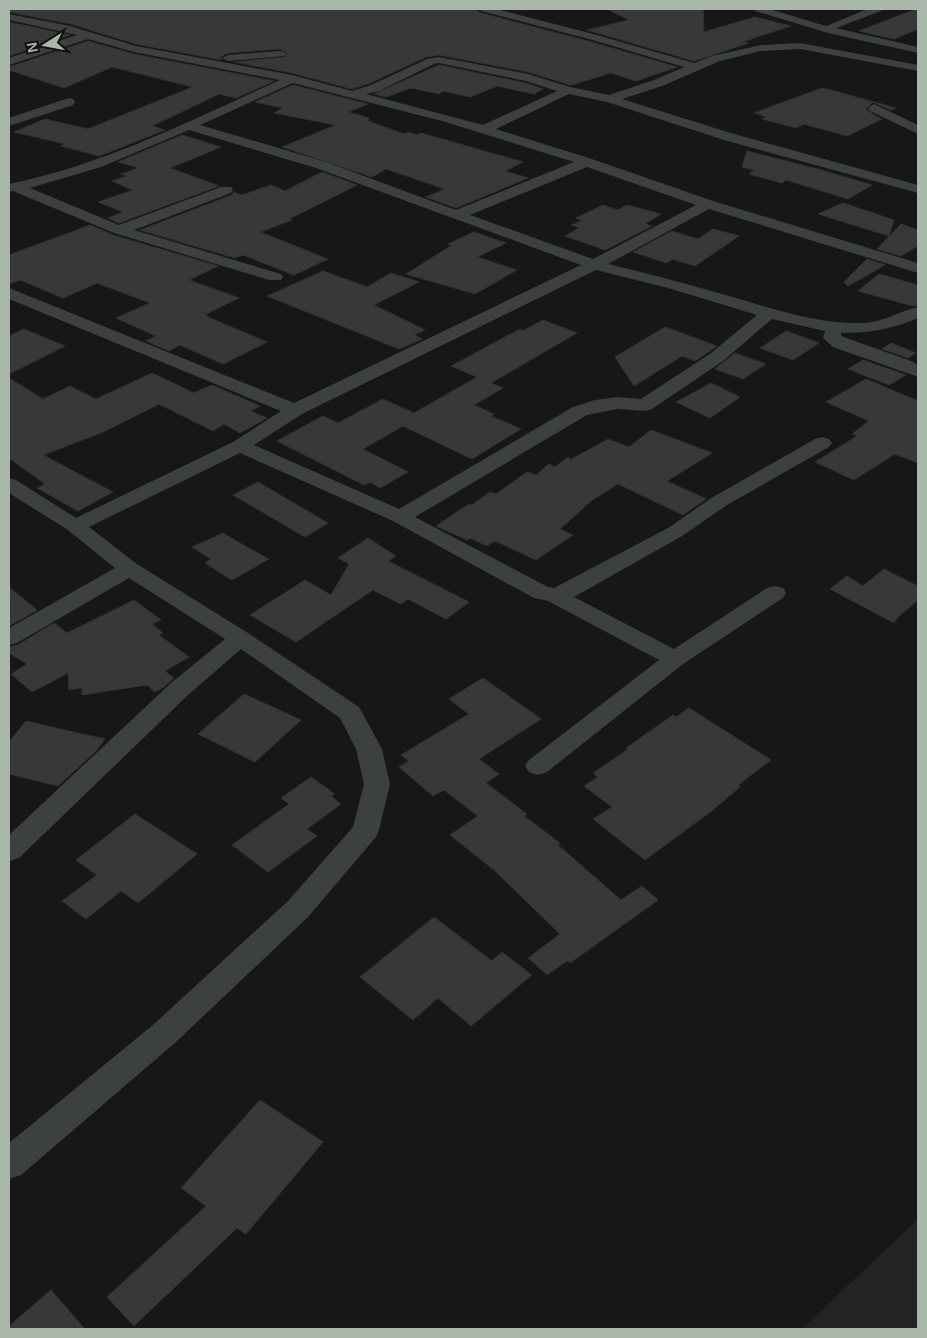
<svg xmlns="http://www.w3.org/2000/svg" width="927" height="1338" viewBox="0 0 927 1338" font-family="Helvetica,sans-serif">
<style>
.built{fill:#222423}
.building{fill:#363937;stroke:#303331}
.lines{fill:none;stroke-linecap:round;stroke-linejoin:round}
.minor{fill:#3c413d;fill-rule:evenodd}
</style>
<rect width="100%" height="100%" fill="#161716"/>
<path class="built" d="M918,1219V1329H802Z"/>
<path class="building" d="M9,9H475L481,13L588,41L677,67L636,81L611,73L571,85L528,72L439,55L426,57L370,83L352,89L292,73L234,62L285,57L287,53L280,49L228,53L220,57L222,60L136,44L71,24L9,12Z
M607,9H703L704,32L755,17L791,26L742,42L749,43L694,61L587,30L629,20Z
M916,9H918V29L894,39L859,31Z
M9,22L70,35L9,56Z
M88,41L134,54L274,81L236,98L219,94L152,126L165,130L99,156L61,146L65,144L14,132L45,119L88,129L193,87L112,67L64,88L9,70V67Z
M439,65L526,83L543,89L534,94L497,86L470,97L443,91L439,94L411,88L386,97L374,94Z
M293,85L368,104L348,112L369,118L368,121L404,134L408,132L417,135L421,133L523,162L505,171L528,178L456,208L426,197L445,189L386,169L372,177L282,147L336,125L274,113L283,108L255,102Z
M822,88L831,90L896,108L891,110L873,102L866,109L877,117L882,119L847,136L804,124L796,128L762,119L767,117L754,113Z
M182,135L221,147L170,168L219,186L119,223L108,218L123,212L98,202L133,190L112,181L127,176L121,174L139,168L118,162Z
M747,151L825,171L872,185L848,199L786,180L782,183L749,174L754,170L742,167Z
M322,172L357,185L289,219L292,220L260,232L328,259L294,275L243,255L235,258L140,230L232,195L234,192L242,195L271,185L285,191Z
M843,203L894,220L889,236L818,214Z
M603,205L617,210L627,205L661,214L645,224L652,226L605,250L565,236L579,228L571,225L582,221L576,218Z
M901,224L918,230V246L901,256L877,249Z
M90,225L113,235L218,266L189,280L239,298L206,314L208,317L267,342L223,364L180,345L169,351L146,341L156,336L116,318L150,303L97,283L63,298L20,280L9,284V255Z
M713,229L739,236L695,266L672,259L667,263L633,252L672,231L698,239Z
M474,232L506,243L477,257L517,270L475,294L406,274L452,245L448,244Z
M867,259L885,265L848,286L844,282Z
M323,271L367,287L391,273L419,282L374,305L425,330L414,335L422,339L399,349L267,296Z
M879,274L918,285V305L913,306L858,291Z
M543,320L577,333L491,383L503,388L474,405L494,414L491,416L521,429L472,459L403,426L363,449L408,472L380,488L370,482L364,485L277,441L323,416L338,423L383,399L414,413L477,377L451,366L520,329L523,331Z
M665,327L717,346L695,361L682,356L634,386L615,357Z
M24,329L65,346L9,374V336Z
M786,331L819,343L793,360L760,348Z
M891,343L916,353L908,358L882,349Z
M735,353L766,364L743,379L715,369Z
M863,360L906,375L889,385L848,369Z
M152,373L194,393L212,385L260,406L251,411L267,418L240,433L224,424L213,431L159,404L101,433L43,455L113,492L78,511L37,488L45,484L9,458V378L43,399L70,386L96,399Z
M866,379L918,401V463L895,454L854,480L815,462L857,436L852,434L869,421L826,402Z
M711,383L740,397L710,418L676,402Z
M651,430L712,453L667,481L706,499L683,515L618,484L591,501L560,529L573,535L536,560L495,541L487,546L470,538L467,540L436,526L469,504L472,505L490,492L496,494L527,472L536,475L549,464L555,467L568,457L570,460L608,439L629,447Z
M258,482L328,523L305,537L233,495Z
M223,533L238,542L269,559L232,580L205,563L211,559L192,547Z
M368,538L396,556L388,561L469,602L446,619L408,599L401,604L373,590L296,642L250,615L305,580L331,595L349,564L338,558Z
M884,569L918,586V600L898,617L894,623L830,589L847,576L863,586Z
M9,587L37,610L9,626Z
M134,600L161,620L152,624L163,633L159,635L189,657L165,671L174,678L164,687L155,692L147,685L82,695V688L69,690L68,673L32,692L11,674L27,664L9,653V647L18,645L54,623L67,633Z
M483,678L541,719L479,759L499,774L486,783L527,814L524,816L560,843L558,845L621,900L642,886L658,900L570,963L567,961L547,975L528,958L560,934L494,870L450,835L478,816L444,790L433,796L399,767L409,761L401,755L469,714L449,699Z
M244,694L301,720L255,762L198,734Z
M689,708L771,760L738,785L740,787L709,813L645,860L593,819L612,807L584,786L598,777L593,773L628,749L626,748L673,715L676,717Z
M26,721L82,734L105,739L96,751L58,786L9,774V742Z
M311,777L335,794L331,796L341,804L307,829L317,836L268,872L232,845L289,804L281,798Z
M135,814L197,854L138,903L121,891L86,919L62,901L97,875L76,860Z
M434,917L492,961L502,952L532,975L471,1026L438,998L413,1020L360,977Z
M260,1100L323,1142L246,1234L237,1228L134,1326L107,1297L206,1206L181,1188Z
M51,1290L85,1329H9V1326Z"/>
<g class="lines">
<path class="minor" d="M480,9H496L597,35L694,63L712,56L761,45L800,43L918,65V71L800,49L761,51L720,61L662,86L622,99L734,134L918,185V193L724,140L607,102L569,94L496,129L592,159L713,201L918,263V273L709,209L608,264C646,273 684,283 722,294C768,307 816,325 864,323C883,322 900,311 918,307V318C893,329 869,333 841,333V336L911,361L918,365V377L833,347L823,338L825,331L772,319L723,361L652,409L645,411L617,409L587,415L415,517L548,587L554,588L668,528L713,497L815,439L822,437L829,439L832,443L829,447L727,505L682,536L574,597L674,649L767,588L775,586L783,588L786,593L783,598L683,664L547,772L538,775L529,772L525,766L529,760L659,660L548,601L534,598L393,521L240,453L89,527L137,564L248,633L359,707L382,749L390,784L379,830L376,837L308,917L176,1042L21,1175L9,1179V1143L154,1024L288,901L353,827L364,784L356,749L340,718L241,649L188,695L19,858L9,861V835L171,683L225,639L129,578L17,643L9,645V628L115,568L68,530L9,493V478L16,480L76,518L233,442L281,411L9,299V288L294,403L581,265L316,168L189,130L101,167L30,188L119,225L221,187H231L233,190L231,193L134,230L281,274L283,277L281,280H269L114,233L13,191L9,192V184C103,165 192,120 280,80L134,52L88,39L9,65V58L77,35L9,20V14L70,26L136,46L292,75L352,91L371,85L427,59L439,57L528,74L570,87L609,95L654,80L684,67L589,39L481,11ZM439,63L526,81L557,91L483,125L366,94L379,91L434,64ZM293,83L442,121L574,162L456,210L326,162L200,125ZM587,167L696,205L593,259L470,215ZM596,270L668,288L757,315L711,353L641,399L617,397L595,400L573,407L399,509L254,445L302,414Z
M754,9H769L826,26L868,9H882L881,11L836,28L918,47V53L828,33L755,11Z
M280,51L284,52L286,54L284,56L228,61L222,58L228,55Z
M69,98L73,99L75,102L73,105L9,126V118Z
M874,104L918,125V134L870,111L868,108Z"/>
</g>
<rect width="927" height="1338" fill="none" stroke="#a9b7aa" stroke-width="20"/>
<g transform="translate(45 45) rotate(259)" stroke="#111211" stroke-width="4" paint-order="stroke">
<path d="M0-4L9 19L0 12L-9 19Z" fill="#a9b7aa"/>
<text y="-8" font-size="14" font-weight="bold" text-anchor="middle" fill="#a9b7aa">N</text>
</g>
</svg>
